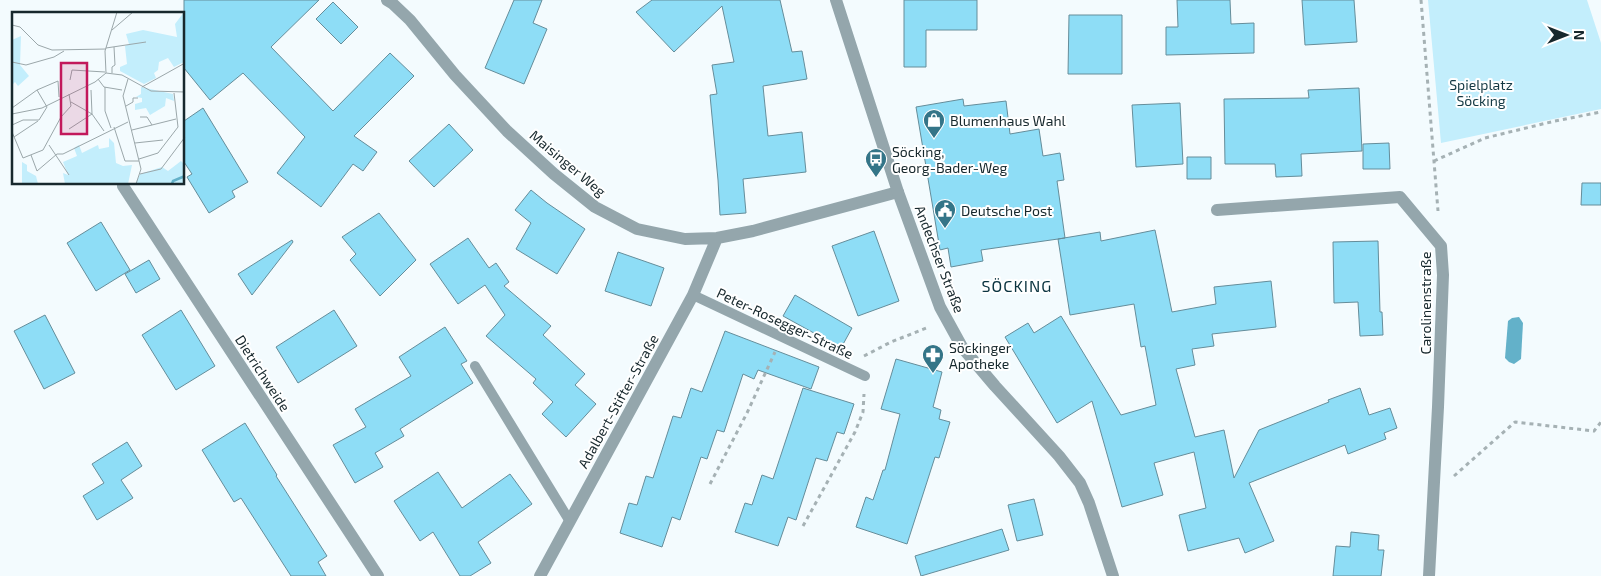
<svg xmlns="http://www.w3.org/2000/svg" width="1601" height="576" viewBox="0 0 1601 576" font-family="'Exo 2',sans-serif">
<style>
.green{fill:#c3eefc}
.water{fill:#63b1c9}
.building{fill:#8eddf6;stroke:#658d9a}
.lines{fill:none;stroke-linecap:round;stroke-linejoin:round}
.path{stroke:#a5b1b4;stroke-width:3;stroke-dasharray:4 4;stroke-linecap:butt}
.service{stroke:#94a6ac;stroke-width:10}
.minor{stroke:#94a6ac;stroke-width:12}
.tertiary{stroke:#94a6ac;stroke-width:12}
.labels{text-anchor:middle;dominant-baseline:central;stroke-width:4;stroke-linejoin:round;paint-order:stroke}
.park-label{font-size:14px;fill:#143944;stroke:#fff}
.poi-label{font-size:14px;fill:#17282d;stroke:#fff;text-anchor:start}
.street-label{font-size:14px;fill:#17282d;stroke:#fff}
.quarter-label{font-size:16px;letter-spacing:1px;fill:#0b3440;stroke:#fff}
.inset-river{fill:none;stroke:#63b1c9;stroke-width:2.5}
.inset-road{fill:none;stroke:#9ba7aa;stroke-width:1}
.view{fill:#c2185b;fill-opacity:0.15;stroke:#c2185b;stroke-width:2.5}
.inset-edge{fill:none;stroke:#17282d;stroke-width:2.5}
</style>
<rect width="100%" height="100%" fill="#f3fbfe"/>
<path class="green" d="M1428,0H1587L1601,43V109L1441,143Z"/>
<path class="water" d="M1519,317L1523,323L1521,359L1514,364L1509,362L1505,358L1508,321L1512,318Z"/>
<path class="building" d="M184,0H319L271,47L333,111L390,53L414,76L354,136L377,152L363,171L353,164L321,207L277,173L305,137L243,73L210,100L184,68Z
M514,0H542L533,23L547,29L524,84L485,68Z
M652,0H780L792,52L802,51L807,79L763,86L768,136L802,132L806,172L743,179L746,213L720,215L718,180L710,95L717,94L712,65L734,62L722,6L674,52L636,12Z
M904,0H977V30H926V67H904Z
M1177,0H1230L1231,24L1254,23V53L1166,55V27H1178Z
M1302,0H1354L1357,42L1305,45Z
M333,2L358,27L341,44L316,19Z
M1069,15H1122V74H1068Z
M1359,88L1362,151L1301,154L1302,176L1276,177L1275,164H1225L1224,99L1309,98L1308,90Z
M963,99L964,106L1006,101L1010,134L1039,129L1043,156L1060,153L1064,180L1057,181L1065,238L981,250L983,261L951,267L948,248L940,250L916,107Z
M1180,103L1183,164L1136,167L1132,105Z
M203,108L248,182L232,191L235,197L209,213L187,177L192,174L184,162V121Z
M449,124L473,150L434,187L409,161Z
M1389,143L1390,169H1363V144Z
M1187,157H1211V179H1187Z
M1582,183H1601V205H1581Z
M531,190L547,203L585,229L557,274L516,249L531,223L515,210Z
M379,213L416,260L380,296L350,260L356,254L342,237Z
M101,222L130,270L96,291L67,243Z
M1155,230L1172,312L1216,304L1214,287L1271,281L1276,327L1212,334L1214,346L1192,349L1195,365L1176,369L1195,437L1224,430L1234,478L1259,430L1329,402L1328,400L1360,388L1369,415L1390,408L1397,428L1384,433L1386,439L1348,454L1345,445L1249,483L1274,541L1245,553L1239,538L1188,551L1179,515L1206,508L1194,452L1154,463L1163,495L1122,507L1092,401L1057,423L1005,337L1028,323L1034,333L1061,316L1121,415L1156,405L1145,346L1141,347L1134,304L1070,315L1058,239L1100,232L1101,241Z
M874,231L899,301L858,316L832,246Z
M468,238L489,268L496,263L509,282L504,286L551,326L543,335L585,374L575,385L596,404L566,437L542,414L553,402L533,383L536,379L486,336L505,315L485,285L458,304L430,264Z
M292,240L293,242L252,295L238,274Z
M1378,241L1380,312H1382L1383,335L1360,336L1358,302L1334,303L1333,242Z
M618,252L664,268L651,306L605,291Z
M149,260L160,279L136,293L125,274Z
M795,295L852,328L841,348L783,316Z
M181,310L215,366L176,390L142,335Z
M334,310L357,346L298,383L276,347Z
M45,315L75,373L44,389L14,331Z
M445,327L467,361L461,364L473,383L400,429L404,436L375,453L383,467L355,483L333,445L366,427L355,409L411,376L399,357Z
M725,331L819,367L811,389L758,370L754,379L743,374L724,432L717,430L707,459L701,457L680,520L672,517L662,547L620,533L629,503L637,505L646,476L653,478L673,416L681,418L691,388L702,392Z
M896,359L942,372L933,407L941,410L939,419L950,422L939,458L935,457L907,544L856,527L866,497L873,500L883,470H885L900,414L881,409Z
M803,388L854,404L844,434L837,432L827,461L816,458L796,520L788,517L778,546L735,532L745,503L752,505L762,475L773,479Z
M245,423L277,475L276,476L327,556L318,562L326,576H291L241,498L234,502L202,450Z
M127,442L142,466L121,480L133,498L97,520L83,496L104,483L92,464Z
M438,472L462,508L510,474L532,504L478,542L491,563L470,576H460L433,532L420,541L394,501Z
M1034,499L1043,535L1017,541L1008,505Z
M1002,529L1009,550L921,576L915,556Z
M1351,532L1379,535L1378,550H1384L1381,576H1333L1336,546L1350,547Z"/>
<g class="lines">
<path class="path" d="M1421,0L1438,211
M1434,161L1485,138L1555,121L1601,112
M864,356L891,342L929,327
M1454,476L1515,422L1594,431L1601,422
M710,484L747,413L775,352
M803,526L855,432L863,412L864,394"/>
<path class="service" d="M693,295L865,376
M475,366L569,520"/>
<path class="minor" d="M387,0L392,3L410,20L455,75L507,131L554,174L595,207L637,229L685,239L717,238L753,231L898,192
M123,186L378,576
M1217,210L1400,197L1441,246L1443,275L1438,407L1429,576
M540,576L693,295L717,238"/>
<path class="tertiary" d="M836,0L898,192L940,307L962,347L995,386L1059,456L1080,483L1089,503L1113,576"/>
</g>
<defs>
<g id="shop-pin" transform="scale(1.125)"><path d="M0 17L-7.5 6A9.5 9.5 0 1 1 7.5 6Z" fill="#347588" stroke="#fff"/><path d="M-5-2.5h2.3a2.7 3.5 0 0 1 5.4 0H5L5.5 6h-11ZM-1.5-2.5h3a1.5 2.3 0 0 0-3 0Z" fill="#fff"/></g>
<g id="bus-pin" transform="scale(1.125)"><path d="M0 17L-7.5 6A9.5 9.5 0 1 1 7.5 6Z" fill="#347588" stroke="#fff"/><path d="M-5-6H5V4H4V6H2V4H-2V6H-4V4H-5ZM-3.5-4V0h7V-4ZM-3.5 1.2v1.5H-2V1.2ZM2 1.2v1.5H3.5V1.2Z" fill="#fff"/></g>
<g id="civic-pin" transform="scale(1.125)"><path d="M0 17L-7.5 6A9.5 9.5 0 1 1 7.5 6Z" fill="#347588" stroke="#fff"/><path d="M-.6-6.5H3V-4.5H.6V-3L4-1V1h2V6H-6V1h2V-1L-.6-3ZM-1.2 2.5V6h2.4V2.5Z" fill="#fff"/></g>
<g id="pharmacy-pin" transform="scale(1.125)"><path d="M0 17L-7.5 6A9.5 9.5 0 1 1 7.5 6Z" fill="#347588" stroke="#fff"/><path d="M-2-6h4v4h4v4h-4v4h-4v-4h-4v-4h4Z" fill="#fff"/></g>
</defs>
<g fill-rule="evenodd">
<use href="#shop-pin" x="934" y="120"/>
<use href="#bus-pin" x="876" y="159"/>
<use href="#civic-pin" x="945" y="210"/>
<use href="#pharmacy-pin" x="933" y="355"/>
</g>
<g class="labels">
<g class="park-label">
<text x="1481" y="84">Spielplatz<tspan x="1481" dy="16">Söcking</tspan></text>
</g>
<g class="poi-label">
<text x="950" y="120">Blumenhaus Wahl</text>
<text x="892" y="151">Söcking,<tspan x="892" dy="16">Georg-Bader-Weg</tspan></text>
<text x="961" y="210">Deutsche Post</text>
<text x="949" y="347">Söckinger<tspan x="949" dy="16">Apotheke</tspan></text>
</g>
<g class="street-label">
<text transform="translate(568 163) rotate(40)">Maisinger Weg</text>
<text transform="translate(940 259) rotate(69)">Andechser Straße</text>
<text transform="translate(1425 303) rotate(-90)">Carolinenstraße</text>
<text transform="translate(785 323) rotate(25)">Peter-Rosegger-Straße</text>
<text transform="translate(263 373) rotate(57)">Dietrichweide</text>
<text transform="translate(618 401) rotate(-61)">Adalbert-Stifter-Straße</text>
</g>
<g class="quarter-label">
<text x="1017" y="285">SÖCKING</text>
</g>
</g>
<g transform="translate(12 12)">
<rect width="172" height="172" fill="#f3fbfe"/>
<path d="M172,0V50L162,55L156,46L147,50L146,58L142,61L144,66L132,72L108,59V55L115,52L113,34L117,32L114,22L131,18L165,25L163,12ZM9,24L8,53L17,64L6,74L3,70L0,73V28ZM129,75L161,82L162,89L154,86L153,94L138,103L134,96L123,98V92L130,90V86L124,85L129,82ZM97,126L102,131L104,151L111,154L120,153L116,172H53L51,161L56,163L51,150L65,144L62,136L67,133L70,141L86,133L87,137L97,135ZM169,149L172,152V172H123L128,162L150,155L156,159ZM10,150L15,153V159L24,164L26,172H10Z" fill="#c3eefc"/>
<path class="inset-river" d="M160,172L161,169L173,164"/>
<path class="inset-road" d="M0,13L8,15L26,33L40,38L94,37M100,18L121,0M94,36L134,30M0,50L14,53L42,45L52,39M94,61L93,39L105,0M100,61V55L103,53L102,35M86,67L92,75L110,78M116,67L111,84L129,157L124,172M58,68L60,58L93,60M93,75V99L99,116M130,75L173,51M25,78L46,69L47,85M59,90L80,102L92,119M114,94L121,90V86H126M0,96L25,78L35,95L27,108H11L0,113M0,102L30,96L83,70L94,61L110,63L139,79L173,80M128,105H135L140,113M102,115L113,149H127M57,117L80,102L79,78M120,118L164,107M0,120L11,146L31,138L49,105L59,94L57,82M2,125L26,109M123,131L151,128M37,133L57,163M19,143L25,159L45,142H51L116,110M127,147L146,141L166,115L162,81M128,162L149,157L173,125"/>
<path class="view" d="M49,51H75V122H49Z"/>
<rect width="172" height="172" class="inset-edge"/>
</g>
<g transform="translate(1566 35) rotate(90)" stroke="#ffffff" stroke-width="4" paint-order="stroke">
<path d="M0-4L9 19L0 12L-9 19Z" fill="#17282d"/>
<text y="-8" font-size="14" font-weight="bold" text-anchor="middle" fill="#17282d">N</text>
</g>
</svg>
